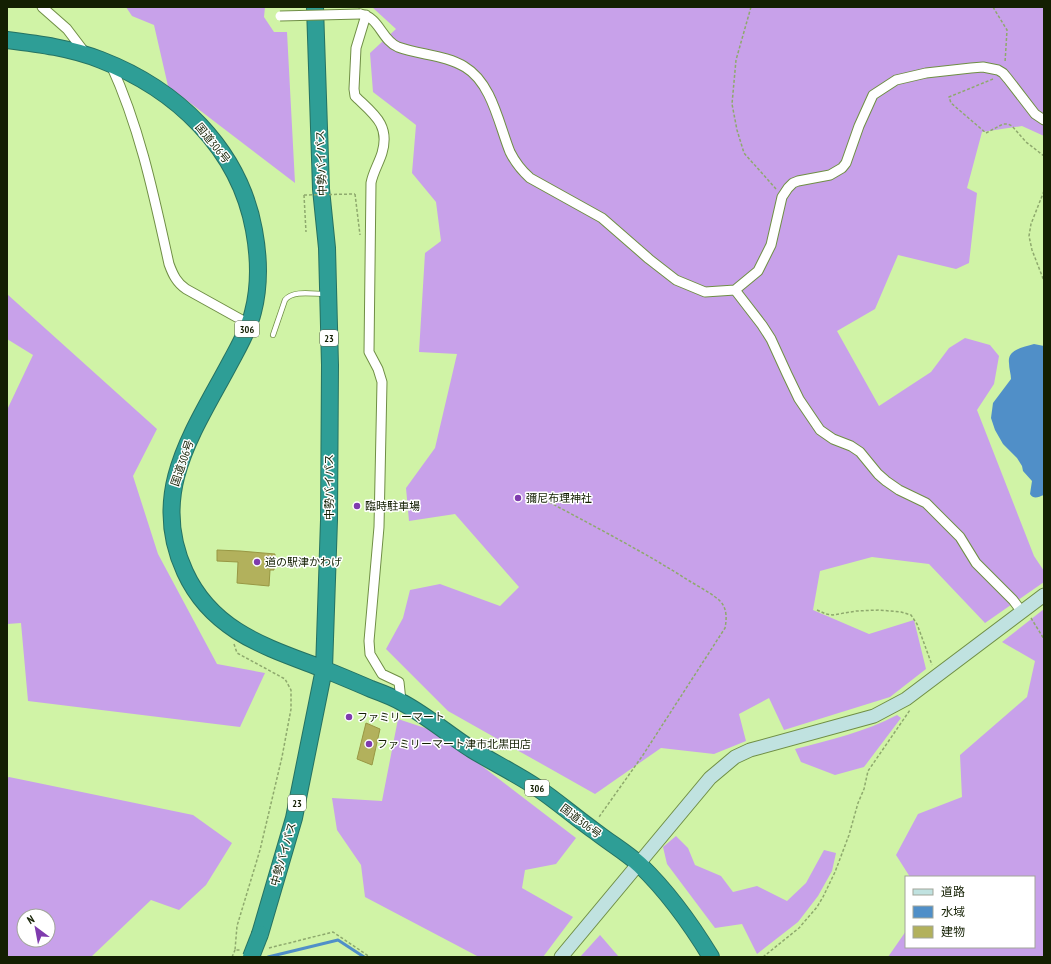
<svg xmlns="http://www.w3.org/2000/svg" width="1051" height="964" viewBox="0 0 1051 964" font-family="'PT Sans Narrow','Noto Sans JP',sans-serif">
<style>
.forest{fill:#c8a1ea;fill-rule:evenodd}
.water{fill:#508fc8}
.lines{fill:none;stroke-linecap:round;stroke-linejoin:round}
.stream{stroke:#508fc8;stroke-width:3}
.building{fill:#b2b15c;stroke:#989743}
.lane-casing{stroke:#6f8e45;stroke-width:6}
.street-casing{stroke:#6f8e45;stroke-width:11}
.secondary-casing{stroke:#6f8e45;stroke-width:15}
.highway-casing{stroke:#257262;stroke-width:18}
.path{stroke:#8ea96d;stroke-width:1.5;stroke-dasharray:3 2;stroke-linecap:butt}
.lane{stroke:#fff;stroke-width:4.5}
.street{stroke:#fff;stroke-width:9}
.secondary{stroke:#c0e2e0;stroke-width:13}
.highway{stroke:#2e9e96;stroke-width:16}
.street-bridge-casing{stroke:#6f8e45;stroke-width:11;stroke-linecap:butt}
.highway-bridge-casing{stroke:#257262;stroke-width:18;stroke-linecap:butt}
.path-bridge{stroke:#8ea96d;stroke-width:1.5;stroke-dasharray:3 2;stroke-linecap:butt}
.street-bridge{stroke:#fff;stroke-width:9}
.highway-bridge{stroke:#2e9e96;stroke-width:16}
.poi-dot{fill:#7f3bae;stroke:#fff;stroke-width:1.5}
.labels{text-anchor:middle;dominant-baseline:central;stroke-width:3;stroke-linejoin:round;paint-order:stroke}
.shield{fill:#fff;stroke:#5a624e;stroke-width:1}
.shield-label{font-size:10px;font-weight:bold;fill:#131f02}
.street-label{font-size:11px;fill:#131f02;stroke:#fff}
.poi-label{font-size:11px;fill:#131f02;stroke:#fff;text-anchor:start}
</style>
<rect width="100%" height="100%" fill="#d0f3a6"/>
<path class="forest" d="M126,7H265L264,17L274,32H287L295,183L168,86L154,25L132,16Z
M372,7H1044V136L1022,126L982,132L967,188L977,193L969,263L956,269L898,255L875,309L837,331L879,406L931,372L949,348L965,338L990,345L999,356L994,384L977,410L1034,556L1044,571V582L985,623L929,564L872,557L820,571L813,610L869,634L914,620L926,669L890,697L784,730L769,698L739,714L746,741L714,754L661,748L595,794L448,711L386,649L403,618L410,590L440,584L500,606L519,587L455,514L409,521L406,488L435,448L457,354L419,352L425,253L441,241L436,202L412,173L416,125L373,92L370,53L396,29Z
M7,294L157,429L133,476L158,554L217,664L265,673L240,727L28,701L21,623L7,624V410L33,355L7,339Z
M1044,609V957H888L906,931V947H1034V877H910L896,855L918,814L962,797L960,755L1027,697L1035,661L1002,642Z
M897,715L901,718L864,767L835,775L801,762L795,749C830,740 865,732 897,715Z
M398,719L428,729L478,763L576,838L556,864L525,870L522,888L573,917L543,957H479L365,897L361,865L337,830L332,798L382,801Z
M9,777L193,815L232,843L206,885L179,910L151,900L91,957H7V778ZM24,916H48V940H24Z
M676,836L688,848L695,865L721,876L733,892L757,886L787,901L806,883L824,850L836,853L832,871L818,896L798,922L757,954L742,924L715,928L667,864L663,847Z
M600,935L619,957H580Z"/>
<path class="water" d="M1034,344L1044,346V495C1038,497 1034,500 1030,494L1032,481L1023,471L1022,466L1017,458L1003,444L995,430L991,418L993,403L1011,379C1011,374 1009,369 1009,363C1007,349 1024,347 1034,344Z"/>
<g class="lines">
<path class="stream" d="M268,957L338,940L364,957"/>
</g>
<path class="building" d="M217,550L240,551L275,554L274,570H270L269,586L237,583L238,562L217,561Z
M366,723L380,729L372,765L357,759Z"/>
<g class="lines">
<g class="lane-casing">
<path id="lane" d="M273,335L285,300C293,290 312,294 325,294"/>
</g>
<g class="street-casing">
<path id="street" d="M42,7L67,29L86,54
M360,14C380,17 381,40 398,47C420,55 446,55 465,67C492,83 499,125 510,152C515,162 522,171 530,178L602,218L649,259L676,280L705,292L735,290L758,271L771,245L782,197L788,188L793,183L798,181L830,175L842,168L846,163L859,126L873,95L896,80L926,73L971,68L983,67L998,70L1003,73L1008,79L1035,114L1044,120
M366,15L356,48L354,89L355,96L358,99C375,115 390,126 382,153C379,163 373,172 371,183L369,352L378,369L382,382L379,527L369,641L370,654L382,674L399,682L401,701
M111,65C140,128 154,196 169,264C173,275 177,283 186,289L249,324
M735,290L762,325L771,339L787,374L799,399L820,430L833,439L851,446L860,452L878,474L886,481L899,490L926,503L960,537L976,563L1013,600L1022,612"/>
</g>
<g class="secondary-casing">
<path id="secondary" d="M561,957L710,778L735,757L750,750L874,716L906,699L1044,595"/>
</g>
<g class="highway-casing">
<path id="highway" d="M7,40C39,44 71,48 101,60C176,89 239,148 254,230C259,257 260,285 253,312C249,329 239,346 231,361C194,431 148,492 185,572C212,631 266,647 321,668C338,675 355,682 371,689C382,693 393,697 403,703C427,716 448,734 471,749C492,762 515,773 536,787C557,801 576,818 596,832C610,843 627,853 640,865C668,892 691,924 711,957
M260,934L294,818L324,669L329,520L330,365L327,248L321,189L315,7"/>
</g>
<path class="path" d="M751,7L736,60L732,104L737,130L744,153L776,189
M993,7L1007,30L1005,63
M993,79L949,97L951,103L986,133L1003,124H1008L1012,126L1026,142L1044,156
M1044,191L1031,224L1029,236L1032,250L1044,281
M355,194L360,235
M304,195L306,232
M536,495C584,521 633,546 680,575C690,582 710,592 719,600C727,607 727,618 725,628L643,755L599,817
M817,610L826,614L833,615L856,611L879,610L901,612L911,615L917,624L932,665
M1031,618L1044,639
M234,644L237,653L285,679L291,690V709L282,757L260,850L237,926L235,950H241
M269,948L333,932L370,957
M232,957L235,950
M763,957L799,928L817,907L823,897L835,872L849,835L858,803L864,789L868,771L910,710"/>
<use href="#lane" class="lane"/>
<use href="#street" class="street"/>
<use href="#secondary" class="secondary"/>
<use href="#highway" class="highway"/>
<g class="street-bridge-casing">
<path id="street-bridge" d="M280,16L360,14"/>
</g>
<g class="highway-bridge-casing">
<path id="highway-bridge" d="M251,957L260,934"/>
</g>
<path class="path-bridge" d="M304,195L355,194"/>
<use href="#street-bridge" class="street-bridge"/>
<use href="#highway-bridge" class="highway-bridge"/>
</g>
<g class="poi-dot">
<circle cx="518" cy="498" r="4"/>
<circle cx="357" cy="506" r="4"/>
<circle cx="257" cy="562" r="4"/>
<circle cx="349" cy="717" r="4"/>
<circle cx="369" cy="744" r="4"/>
</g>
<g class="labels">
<g class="shield">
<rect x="235" y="321" width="24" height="16" rx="3"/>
<rect x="320" y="330" width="18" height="16" rx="3"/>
<rect x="525" y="780" width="24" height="16" rx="3"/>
<rect x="288" y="795" width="18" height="16" rx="3"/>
</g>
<g class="shield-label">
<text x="247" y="329">306</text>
<text x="329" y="338">23</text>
<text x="537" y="788">306</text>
<text x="297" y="803">23</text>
</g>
<g class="street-label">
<text transform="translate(213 143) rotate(51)">国道306号</text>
<text transform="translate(321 163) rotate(-92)">中勢バイパス</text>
<text transform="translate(182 463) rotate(-71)">国道306号</text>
<text transform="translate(329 487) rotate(-90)">中勢バイパス</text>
<text transform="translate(581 821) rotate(37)">国道306号</text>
<text transform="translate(283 854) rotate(-74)">中勢バイパス</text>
</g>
<g class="poi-label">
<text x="526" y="498">彌尼布理神社</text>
<text x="365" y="506">臨時駐車場</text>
<text x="265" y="562">道の駅津かわげ</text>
<text x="357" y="717">ファミリーマート</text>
<text x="377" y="744">ファミリーマート津市北黒田店</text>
</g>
</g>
<rect width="1051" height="964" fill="none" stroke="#131f02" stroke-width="16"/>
<rect x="905" y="876" width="130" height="72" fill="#ffffff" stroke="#a1a59a"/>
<rect x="913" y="889" width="20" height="6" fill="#c0e2e0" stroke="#a1a59a"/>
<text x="941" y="896" font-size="12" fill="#131f02">道路</text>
<rect x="913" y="906" width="20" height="12" fill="#508fc8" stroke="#a1a59a"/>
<text x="941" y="916" font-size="12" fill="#131f02">水域</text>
<rect x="913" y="926" width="20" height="12" fill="#b2b15c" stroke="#a1a59a"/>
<text x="941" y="936" font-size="12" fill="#131f02">建物</text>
<g transform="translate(36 928) rotate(328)"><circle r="19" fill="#ffffff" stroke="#a1a59a"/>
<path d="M0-3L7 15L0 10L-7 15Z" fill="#7f3bae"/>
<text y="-6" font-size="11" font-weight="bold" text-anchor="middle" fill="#131f02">N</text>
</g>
</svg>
